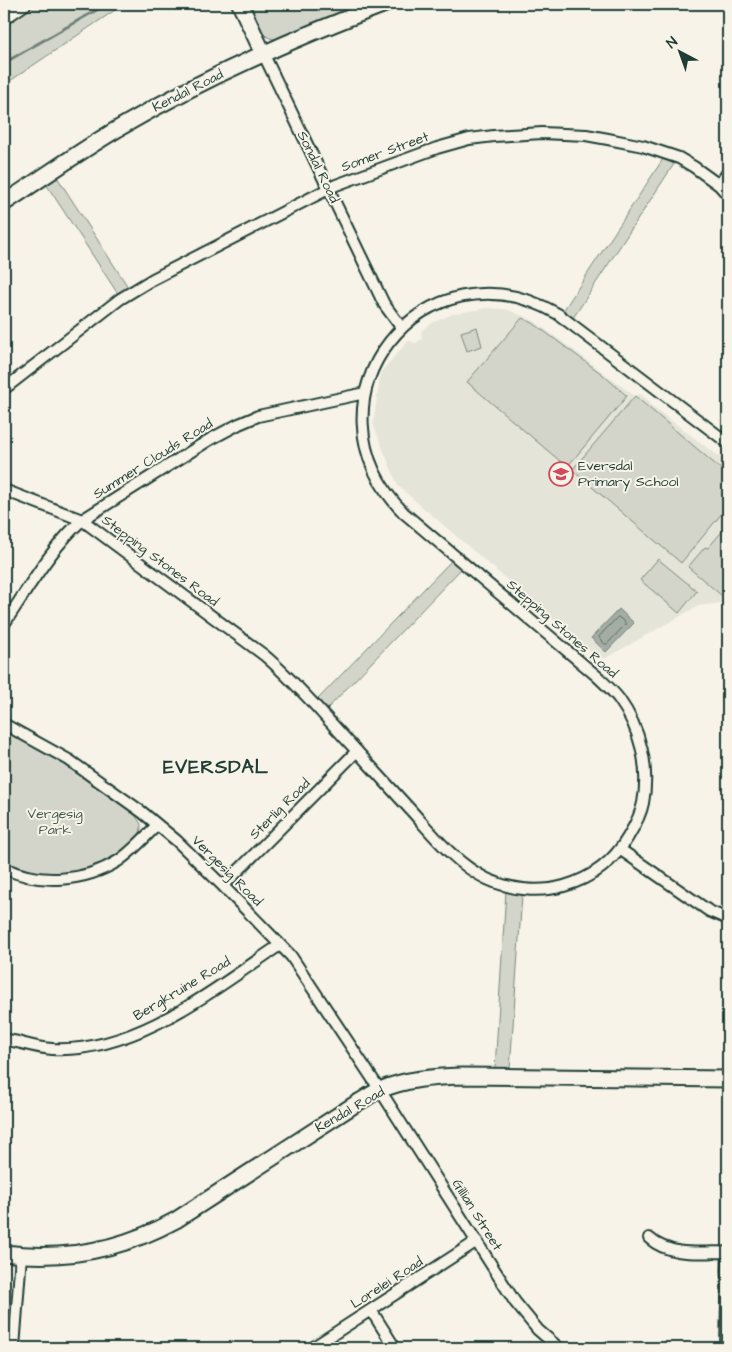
<svg xmlns="http://www.w3.org/2000/svg" width="732" height="1352" viewBox="0 0 732 1352" font-family="'Architects Daughter',sans-serif">
<style>
.built{fill:#e5e4d9}
.green{fill:#d3d5ca;stroke:#79897f}
.water{fill:#a4ada3;stroke:#6f8077}
.lines{fill:none;stroke-linecap:round;stroke-linejoin:round}
.shore{stroke:#546a60;stroke-width:1}
.stream{stroke:#6f8077;stroke-width:3}
.street-casing{stroke:#1f3d34;stroke-width:14}
.secondary-casing{stroke:#1f3d34;stroke-width:19}
.street{stroke:#f7f3e8;stroke-width:10}
.secondary{stroke:#f7f3e8;stroke-width:15}
.labels{text-anchor:middle;dominant-baseline:central;stroke-width:4;stroke-linejoin:round;paint-order:stroke}
.street-label{font-size:14px;fill:#1f3d34;stroke:#f7f3e8}
.poi-label{font-size:14px;fill:#1f3d34;stroke:#f7f3e8;text-anchor:start}
.park-label{font-size:14px;fill:#435b52;stroke:#f7f3e8}
.district-label{font-size:19px;font-weight:bold;letter-spacing:1px;fill:#1f3d34;stroke:#f7f3e8}
</style>
<rect width="100%" height="100%" fill="#f7f3e8"/>
<filter id="ink" filterUnits="userSpaceOnUse"><feTurbulence type="fractalNoise" baseFrequency=".02" numOctaves="2"/><feDisplacementMap in="SourceGraphic" scale="10" xChannelSelector="R" yChannelSelector="G"/><feConvolveMatrix kernelMatrix="1 2 1 2 8 2 1 2 1" color-interpolation-filters="sRGB"/></filter>
<g filter="url(#ink)">
<path class="built" d="M486,308L506,309L534,321L635,396L640,394L650,402L649,404L728,463V602L698,606L606,658H598L398,486L373,424L381,372L408,341L416,343L422,339L421,331L434,322L453,314Z"/>
<path class="green" d="M34,4H124L4,85V26L25,12Z
M248,4H363L277,39C259,40 254,17 248,4Z
M663,159L674,164L573,318L563,311Z
M57,177L128,287L118,294L46,184Z
M522,318L533,323L602,374L627,396L567,467L467,382Z
M477,327L482,346L467,351L461,332Z
M635,396L728,475V506L681,563L572,470Z
M726,527L728,529V601L688,567L705,547L708,548Z
M658,559L697,591L679,613L640,580Z
M451,561L461,569L327,709L318,699Z
M4,731L56,758L135,815L141,824C142,835 135,840 128,846C93,877 45,880 4,861Z
M506,890L522,895L510,1069H495Z"/>
<path class="water" d="M619,609L634,623L606,652L591,638Z"/>
<g class="lines">
<path class="shore" d="M618,617L625,622V625L607,644H605L600,639L599,637Z"/>
<path class="stream" d="M4,63L107,4"/>
<g class="street-casing">
<path id="street" d="M4,19L26,4
M263,53L384,304L401,327
M719,185L728,172
M4,389L120,299L153,279L336,185L437,148L469,139L494,136L542,133L586,135L608,139L643,146L679,158L694,167L719,185L728,195
M4,490L82,520L264,655C289,676 311,701 333,725C358,752 382,779 407,806C431,832 454,863 487,879C511,890 539,893 564,886C592,878 614,861 628,837C634,827 641,814 643,803C650,767 640,728 619,699C613,691 605,684 598,677L404,513C294,401 423,236 558,314L728,443
M4,624C28,589 50,549 82,520L209,440L239,424L258,416L365,393
M4,724L69,760L142,812L177,841L223,886L291,956L380,1090L515,1302L538,1330L559,1348
M621,850L709,911L728,919
M4,868C39,885 84,882 118,861C133,851 145,837 157,825
M223,886L357,751
M4,1039C20,1042 36,1048 52,1049C136,1053 214,989 280,945
M649,1238C670,1257 701,1252 728,1252
M371,1310L395,1348
M14,1348L21,1255
M312,1348L477,1241
M726,1348L728,1252"/>
</g>
<g class="secondary-casing">
<path id="secondary" d="M240,4L263,53
M4,203C44,177 84,148 126,124C208,76 296,37 385,4
M4,1253C64,1261 123,1249 176,1220L357,1103C365,1099 372,1093 380,1090C405,1079 434,1077 461,1076L728,1079"/>
</g>
<use href="#street" class="street"/>
<use href="#secondary" class="secondary"/>
</g>
</g>
<defs>
<g id="school-ring" transform="scale(1.25)"><circle r="9.5" fill="#f7f3e8" stroke="#d1495b" stroke-width="1.5"/><path d="M0-5L7-2L0 1L-7-2ZM-4 1L0 2.5L4 1V4Q0 6-4 4Z" fill="#d1495b"/></g>
</defs>
<g fill-rule="evenodd">
<use href="#school-ring" x="561" y="474"/>
</g>
<g class="labels">
<g class="street-label">
<text transform="translate(188 91) rotate(-27)">Kendal Road</text>
<text transform="translate(385 152) rotate(-20)">Somer Street</text>
<text transform="translate(318 167) rotate(64)">Sondal Road</text>
<text transform="translate(153 459) rotate(-32)">Summer Clouds Road</text>
<text transform="translate(160 561) rotate(37)">Stepping Stones Road</text>
<text transform="translate(562 629) rotate(41)">Stepping Stones Road</text>
<text transform="translate(280 809) rotate(-45)">Sterlig Road</text>
<text transform="translate(227 871) rotate(45)">Vergesig Road</text>
<text transform="translate(182 989) rotate(-31)">Bergkruine Road</text>
<text transform="translate(350 1110) rotate(-30)">Kendal Road</text>
<text transform="translate(477 1215) rotate(58)">Gillian Street</text>
<text transform="translate(387 1283) rotate(-33)">Lorelei Road</text>
</g>
<g class="poi-label">
<text x="578" y="466">Eversdal<tspan x="578" dy="16">Primary School</tspan></text>
</g>
<g class="park-label">
<text x="55" y="814">Vergesig<tspan x="55" dy="16">Park</tspan></text>
</g>
<g class="district-label">
<text x="216" y="767">EVERSDAL</text>
</g>
</g>
<rect width="732" height="1352" fill="none" stroke="#f7f3e8" stroke-width="20"/>
<rect x="10" y="10" width="712" height="1332" fill="none" stroke="#1f3d34" stroke-width="2" filter="url(#ink)"/>
<g transform="translate(680 52) rotate(319)" stroke="#f7f3e8" stroke-width="4" paint-order="stroke">
<path d="M0-4L9 19L0 12L-9 19Z" fill="#1f3d34"/>
<text y="-8" font-size="14" font-weight="bold" text-anchor="middle" fill="#1f3d34">N</text>
</g>
</svg>
